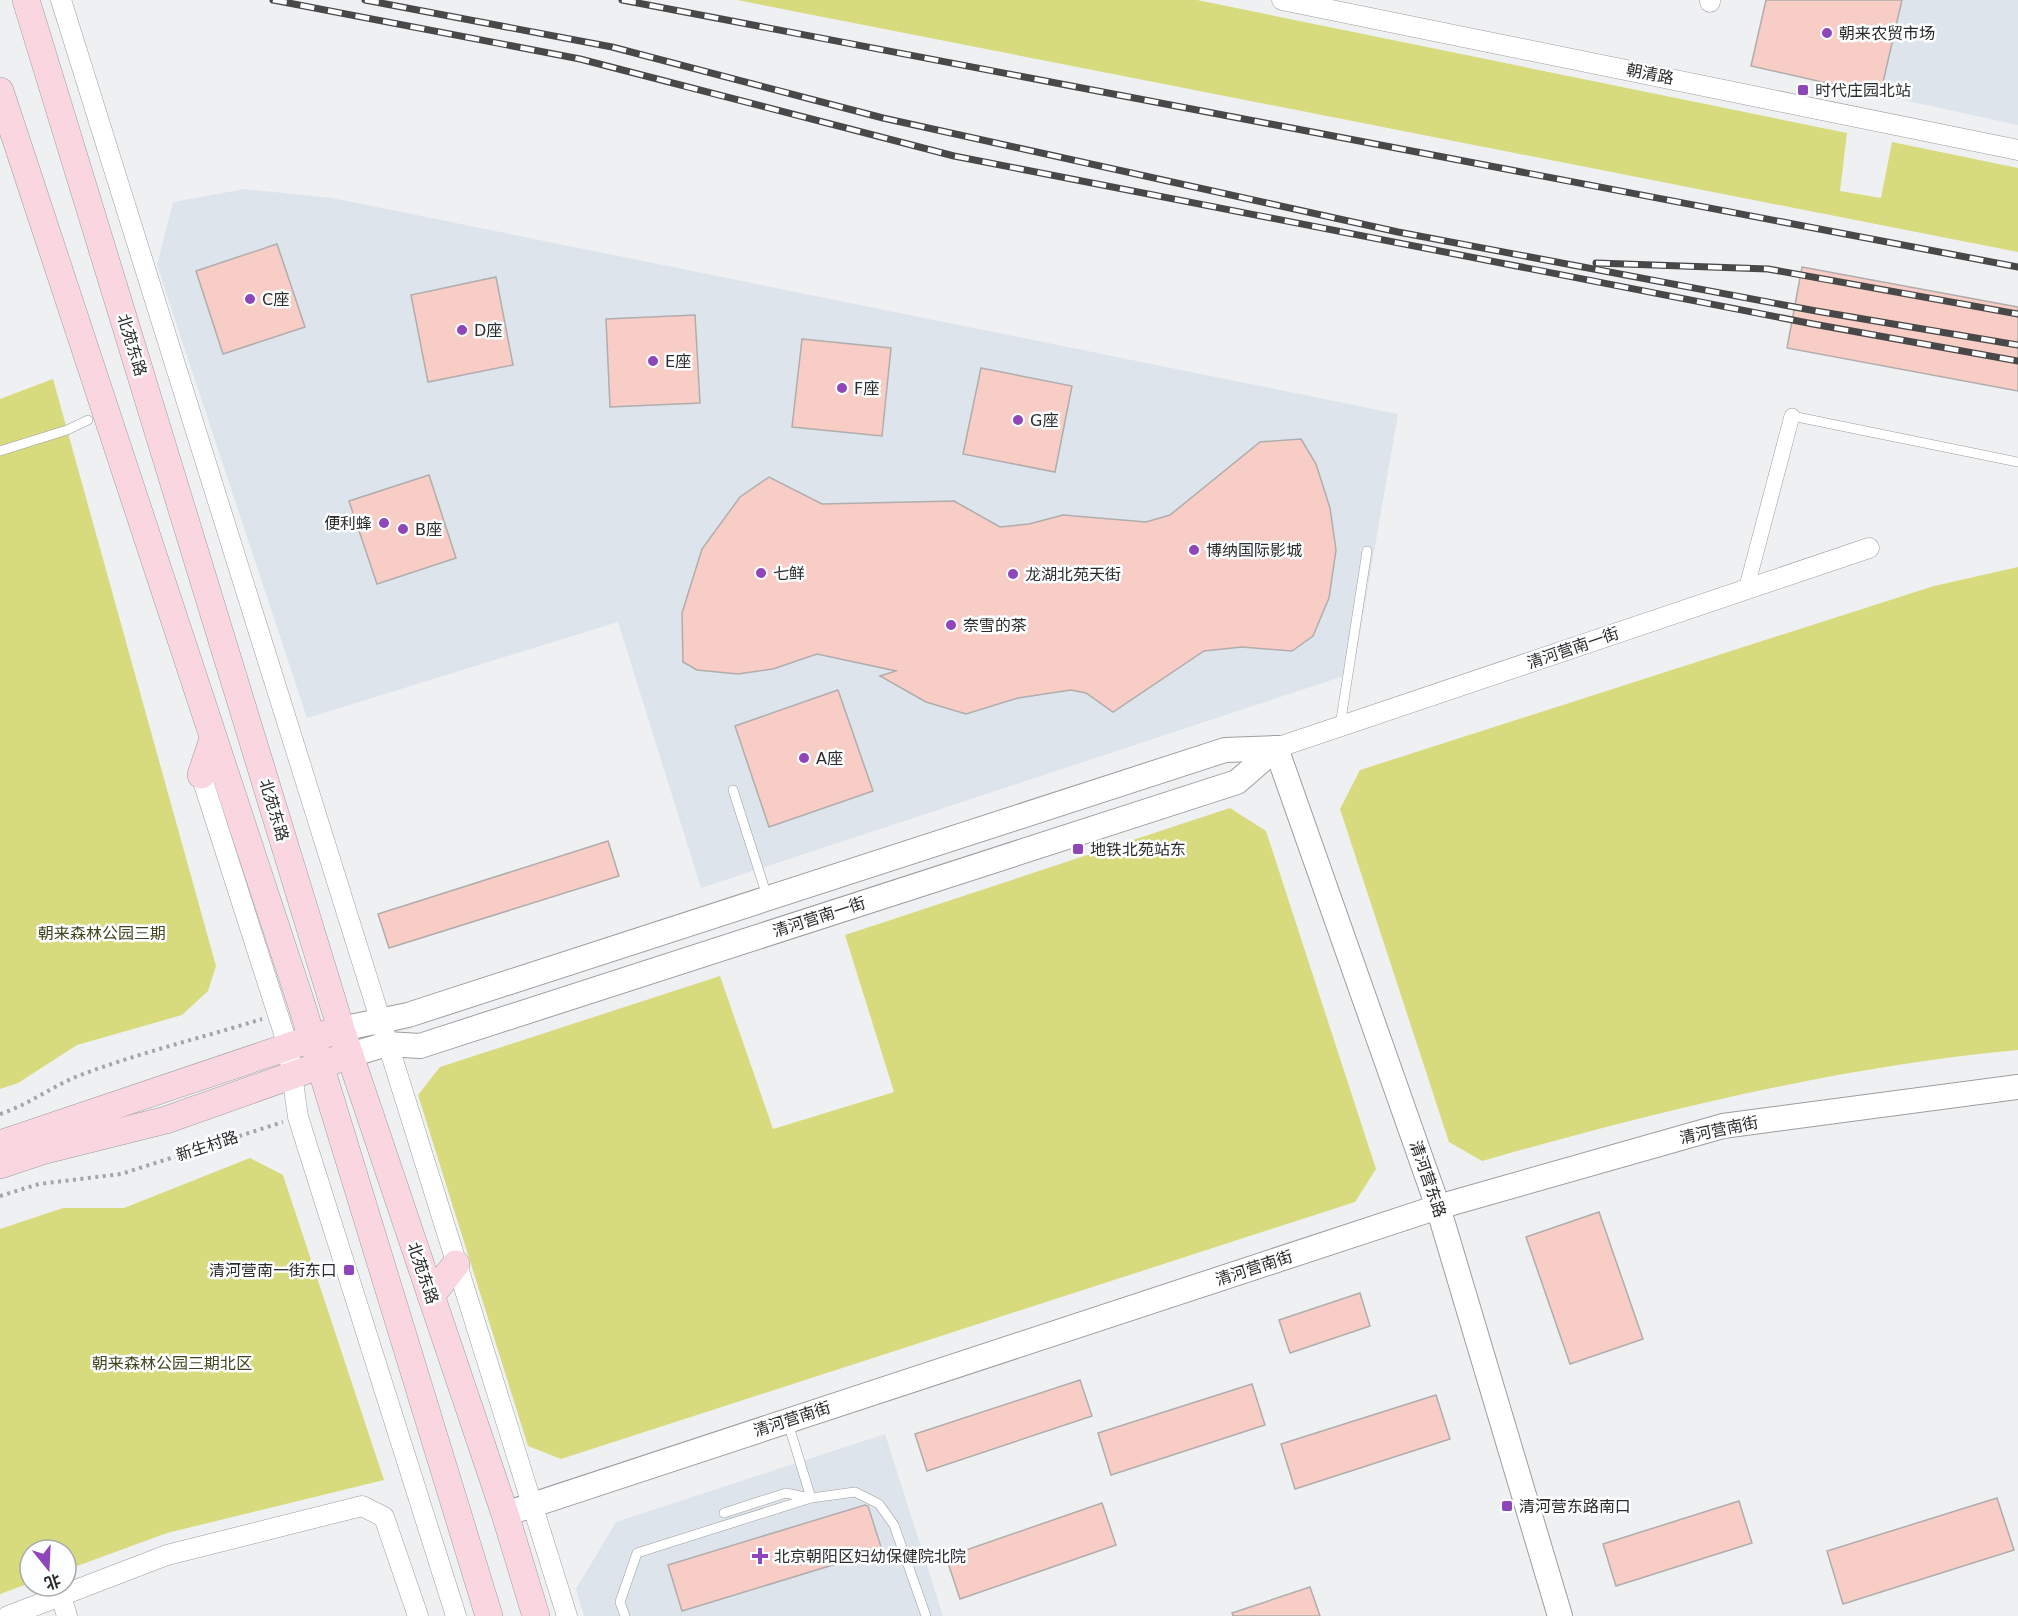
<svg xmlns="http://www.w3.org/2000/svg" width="2018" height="1616" font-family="'DejaVu Sans','Noto Sans SC',sans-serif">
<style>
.built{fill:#dde4ec}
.green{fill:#d7db7d}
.building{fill:#f7cdc6;stroke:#b0adac;stroke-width:1.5}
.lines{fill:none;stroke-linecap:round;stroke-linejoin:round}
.service-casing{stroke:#9c9d9f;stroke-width:10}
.pedestrian-casing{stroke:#9c9d9f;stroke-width:16}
.minor-casing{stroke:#9c9d9f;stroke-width:21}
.tertiary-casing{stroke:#9c9d9f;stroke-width:26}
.secondary-casing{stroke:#9c9d9f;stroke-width:28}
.path{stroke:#a4a5a7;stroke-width:4;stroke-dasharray:3 4.5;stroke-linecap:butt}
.service{stroke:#fff;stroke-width:9}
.pedestrian{stroke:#fff;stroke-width:15}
.minor{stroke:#fff;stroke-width:20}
.tertiary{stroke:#fff;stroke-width:24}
.secondary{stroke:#fad6e0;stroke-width:27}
.rail-casing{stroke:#484849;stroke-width:7}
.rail{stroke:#fdfeff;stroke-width:4.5;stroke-dasharray:14;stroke-linecap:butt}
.poi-dot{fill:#8e46b9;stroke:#fdfeff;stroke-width:2}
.labels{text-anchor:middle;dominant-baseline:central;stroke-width:5;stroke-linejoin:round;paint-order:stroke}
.poi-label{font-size:16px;fill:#2c2c2d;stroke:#fdfeff;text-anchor:start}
.street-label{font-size:16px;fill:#2c2c2d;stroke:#fdfeff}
.park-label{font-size:16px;fill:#44451c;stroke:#fdfeff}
</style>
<rect width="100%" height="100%" fill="#eff0f2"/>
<g class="built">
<polygon points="1902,0 2018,0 2018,125 1880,95"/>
<polygon points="245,189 332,198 1398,414 1353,673 701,888 618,622 307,718 157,265 173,202"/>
<polygon points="885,1434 943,1616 584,1616 576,1589 616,1522"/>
</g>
<g class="green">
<polygon points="737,0 1197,0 1847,133 1840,191 1881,198 1892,142 2018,168 2018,252"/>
<polygon points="53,379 216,966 208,991 182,1015 77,1045 18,1083 0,1089 0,399"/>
<path d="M2018,567V1050C1836,1067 1657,1111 1482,1161L1449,1142L1340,809L1360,770L1934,586Z"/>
<polygon points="1230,808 1266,831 1376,1169 1355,1202 561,1459 528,1446 418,1095 440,1067 720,976 773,1129 894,1092 845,935"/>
<polygon points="250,1158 283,1175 384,1480 167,1533 66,1570 66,1550 30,1550 30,1583 0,1594 0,1229 63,1208 124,1208"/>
</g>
<g class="building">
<polygon points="1766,0 1902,0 1880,95 1751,66"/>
<polygon points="277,244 305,327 223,354 196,271"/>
<polygon points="1802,267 2018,307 2018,391 1787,348"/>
<polygon points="496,277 513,365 428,382 411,295"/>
<polygon points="695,315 700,403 610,407 606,319"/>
<polygon points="802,339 891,348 882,436 792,427"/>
<polygon points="981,368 1072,386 1055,472 963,454"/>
<polygon points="1301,439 1316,464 1330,508 1336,550 1329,598 1313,636 1292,651 1242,647 1204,651 1113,712 1086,693 1071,690 1018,698 966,714 926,702 880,676 896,671 817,654 773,669 738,674 697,670 683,662 682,613 702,549 740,497 769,477 822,504 954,501 1000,527 1029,524 1063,515 1146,522 1170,515 1260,442"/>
<polygon points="429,475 456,558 377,584 349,501"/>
<polygon points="838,690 873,791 769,827 735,726"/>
<polygon points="608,841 619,876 389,948 378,914"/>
<polygon points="1599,1212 1643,1339 1570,1364 1526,1237"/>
<polygon points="1360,1293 1370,1326 1290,1353 1279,1320"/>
<polygon points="1080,1380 1092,1416 927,1471 915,1434"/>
<polygon points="1252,1384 1265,1425 1111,1475 1098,1433"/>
<polygon points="1436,1395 1450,1439 1295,1489 1281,1444"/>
<polygon points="1997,1498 2014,1550 1843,1604 1827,1551"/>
<polygon points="1739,1501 1752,1543 1616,1586 1603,1544"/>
<polygon points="1102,1503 1116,1545 960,1599 946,1557"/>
<polygon points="865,1505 868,1506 882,1550 682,1611 668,1565"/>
<polygon points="1310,1587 1320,1616 1233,1616 1232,1613"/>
</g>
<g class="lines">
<defs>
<g id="service">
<polyline points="1792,416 2018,462"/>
<polyline points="0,451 67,430 88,420"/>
<polyline points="1340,726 1367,551"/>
<polyline points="733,790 767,896"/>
<polyline points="788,1423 811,1498"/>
<polyline points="724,1513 786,1493 809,1498"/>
<polyline points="625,1616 620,1602 637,1553 811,1498 855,1492 879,1504 894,1525 926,1616"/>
</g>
<polyline id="pedestrian" points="1746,590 1792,416"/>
<g id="minor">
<polyline points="61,0 567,1616"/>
<polyline points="1282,0 2018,150"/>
<polyline points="1710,2 1710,0"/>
<polyline points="1276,748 1869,548"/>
<polyline points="201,775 288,1046 298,1117 456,1616"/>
<polyline points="61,1596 67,1616"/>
<polyline points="8,1616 167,1555 362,1506 384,1517 418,1616"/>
</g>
<g id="tertiary">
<polyline points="1276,748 1438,1207 1560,1616"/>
<polyline points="341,1029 408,1015 1225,750 1276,748"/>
<polyline points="350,1055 387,1044 420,1046 1237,782 1276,748"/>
<polyline points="505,1514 1438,1207 1723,1126 2018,1087"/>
</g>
<g id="secondary">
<polyline points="26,0 341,1029 505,1514 536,1616"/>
<polyline points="0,91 302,1006 489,1616"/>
<polyline points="201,775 213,739"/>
<polyline points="0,1144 329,1033"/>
<polyline points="0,1165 42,1151 166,1120 338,1059"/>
<polyline points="431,1296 456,1264"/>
</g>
</defs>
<use href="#service" class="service-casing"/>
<use href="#pedestrian" class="pedestrian-casing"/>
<use href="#minor" class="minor-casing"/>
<use href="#tertiary" class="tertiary-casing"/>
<use href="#secondary" class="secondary-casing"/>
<g class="path">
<path d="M0,1114C28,1105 51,1087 78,1076C138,1053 201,1038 262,1019"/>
<polyline points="0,1196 39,1184 121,1174 283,1122"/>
</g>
<use href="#service" class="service"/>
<use href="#pedestrian" class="pedestrian"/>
<use href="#minor" class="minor"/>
<use href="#tertiary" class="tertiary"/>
<use href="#secondary" class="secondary"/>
<defs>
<g id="rail">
<polyline points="273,0 580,59 954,156 1813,324 2018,361"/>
<polyline points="365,0 612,47 883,118 1398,232 1816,311 2018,345"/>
<polyline points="622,0 2018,267"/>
<polyline points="1596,263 1768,269 2018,314"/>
</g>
</defs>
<use href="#rail" class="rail-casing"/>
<use href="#rail" class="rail"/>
</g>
<g class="poi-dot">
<circle cx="1827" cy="33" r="6"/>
<rect x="1797" y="84" width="12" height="12" rx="3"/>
<circle cx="250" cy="299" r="6"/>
<circle cx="462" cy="330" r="6"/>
<circle cx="653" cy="361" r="6"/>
<circle cx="842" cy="388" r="6"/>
<circle cx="1018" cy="420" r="6"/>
<circle cx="384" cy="523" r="6"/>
<circle cx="403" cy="529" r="6"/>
<circle cx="1194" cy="550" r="6"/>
<circle cx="761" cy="573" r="6"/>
<circle cx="1013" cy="574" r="6"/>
<circle cx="951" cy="625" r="6"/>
<circle cx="804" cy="758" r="6"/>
<rect x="1072" y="843" width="12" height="12" rx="3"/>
<rect x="343" y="1264" width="12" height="12" rx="3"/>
<rect x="1501" y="1500" width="12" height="12" rx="3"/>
<path d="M757 1547h6v6h6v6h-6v6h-6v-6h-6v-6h6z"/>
</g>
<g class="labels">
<g class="poi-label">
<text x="1839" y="33">朝来农贸市场</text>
<text x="1815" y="90">时代庄园北站</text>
<text x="262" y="299">C座</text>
<text x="474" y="330">D座</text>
<text x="665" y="361">E座</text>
<text x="854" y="388">F座</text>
<text x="1030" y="420">G座</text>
<text x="372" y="523" text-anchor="end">便利蜂</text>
<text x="415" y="529">B座</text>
<text x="1206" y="550">博纳国际影城</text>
<text x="773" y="573">七鲜</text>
<text x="1025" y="574">龙湖北苑天街</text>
<text x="963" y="625">奈雪的茶</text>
<text x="816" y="758">A座</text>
<text x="1090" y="849">地铁北苑站东</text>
<text x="337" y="1270" text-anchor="end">清河营南一街东口</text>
<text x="1519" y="1506">清河营东路南口</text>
<text x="774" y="1556">北京朝阳区妇幼保健院北院</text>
</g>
<g class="street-label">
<text transform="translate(1650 74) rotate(11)">朝清路</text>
<text transform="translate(132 345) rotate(73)">北苑东路</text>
<text transform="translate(1573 648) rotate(-19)">清河营南一街</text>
<text transform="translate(274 810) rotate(73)">北苑东路</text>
<text transform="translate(819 917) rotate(-18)">清河营南一街</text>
<text transform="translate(1719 1130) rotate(-12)">清河营南街</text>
<text transform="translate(207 1146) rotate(-18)">新生村路</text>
<text transform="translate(1428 1179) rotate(71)">清河营东路</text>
<text transform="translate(1254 1268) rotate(-18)">清河营南街</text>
<text transform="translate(423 1273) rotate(71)">北苑东路</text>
<text transform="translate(792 1419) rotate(-18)">清河营南街</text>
</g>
<g class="park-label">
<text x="102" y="933">朝来森林公园三期</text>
<text x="172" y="1363">朝来森林公园三期北区</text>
</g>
</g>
<g transform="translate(48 1568) rotate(162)"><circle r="28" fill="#fdfeff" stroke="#a9aaab" stroke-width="1.5"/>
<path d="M0-4.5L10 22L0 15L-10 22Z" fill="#8e46b9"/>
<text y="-9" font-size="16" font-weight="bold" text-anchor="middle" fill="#2c2c2d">北</text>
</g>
</svg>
